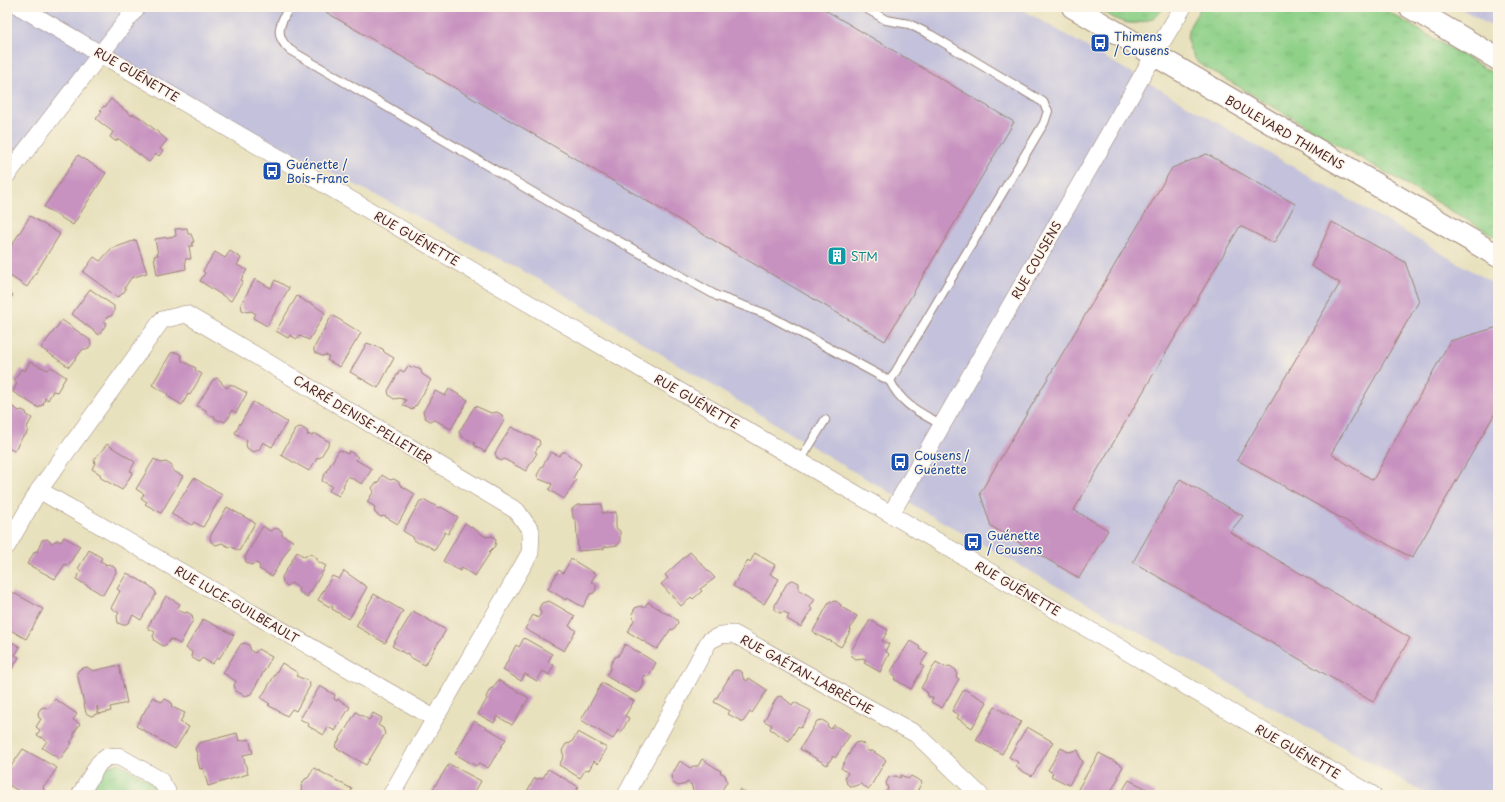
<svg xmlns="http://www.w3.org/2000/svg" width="1505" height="802" font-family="'Playpen Sans',sans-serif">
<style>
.industrial{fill:#c3c1db}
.grass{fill:url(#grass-tufts);stroke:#6c785a}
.building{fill:#c792c0}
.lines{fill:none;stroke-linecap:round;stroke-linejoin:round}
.lane-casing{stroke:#998074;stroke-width:10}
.street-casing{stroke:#998074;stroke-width:18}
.secondary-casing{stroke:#998074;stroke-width:24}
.lane{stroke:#fff;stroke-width:8}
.street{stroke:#fff;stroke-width:17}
.secondary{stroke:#fff;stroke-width:22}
.labels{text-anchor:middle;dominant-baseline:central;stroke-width:3;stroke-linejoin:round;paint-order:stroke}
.transit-label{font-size:12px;fill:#164399;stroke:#fcf5e5;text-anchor:start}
.street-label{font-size:12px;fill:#4a1f2b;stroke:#fcf5e5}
.culture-label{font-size:12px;fill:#0d838f;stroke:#fcf5e5;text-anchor:start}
</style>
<defs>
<pattern id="grass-tufts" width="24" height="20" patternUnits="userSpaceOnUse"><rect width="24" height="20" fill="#8ed088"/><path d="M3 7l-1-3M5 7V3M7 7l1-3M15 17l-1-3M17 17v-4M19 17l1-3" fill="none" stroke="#7cb276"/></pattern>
</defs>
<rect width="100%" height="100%" fill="#fcf5e5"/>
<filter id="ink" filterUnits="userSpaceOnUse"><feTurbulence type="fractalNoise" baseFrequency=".025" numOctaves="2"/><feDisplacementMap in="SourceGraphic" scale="8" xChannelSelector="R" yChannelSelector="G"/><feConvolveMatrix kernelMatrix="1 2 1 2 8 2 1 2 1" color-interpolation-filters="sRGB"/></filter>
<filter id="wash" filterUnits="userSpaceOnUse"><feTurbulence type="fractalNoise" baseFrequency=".012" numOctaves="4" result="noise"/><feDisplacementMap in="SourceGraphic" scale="16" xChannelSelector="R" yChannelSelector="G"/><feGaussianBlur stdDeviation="0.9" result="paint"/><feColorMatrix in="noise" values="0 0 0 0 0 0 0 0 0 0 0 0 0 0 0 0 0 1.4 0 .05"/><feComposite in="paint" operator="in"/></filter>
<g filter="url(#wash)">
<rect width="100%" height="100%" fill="#e8e1be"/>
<g class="industrial">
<polygon points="7,7 1018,7 1498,286 1498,795 1428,795 854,472 542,281 100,53 7,177"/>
<polygon points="1459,7 1498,7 1498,30 1458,7"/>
</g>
<g class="grass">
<path d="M1096,7H1164C1155,22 1134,27 1118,20C1111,17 1103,11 1096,7Z"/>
<path d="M1201,7H1380L1498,76V238L1198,63C1180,37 1187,31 1201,7Z"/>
<polygon points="120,763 151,782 158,795 87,795 104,767"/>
</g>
<g id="blocks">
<g class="building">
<polygon points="320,7 820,7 1014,122 885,341 319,8"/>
<polygon points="111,99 132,116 133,114 141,118 167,140 160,149 163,151 159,156 156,154 149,162 119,139 115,141 110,137 113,132 96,119 102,111 100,110 104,106 105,107"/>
<polygon points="1207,154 1295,204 1274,243 1240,226 1074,510 1108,530 1079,578 991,526 980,493 1172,168"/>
<polygon points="78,155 106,173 73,225 44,207"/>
<polygon points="30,216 60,234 27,287 7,274 7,253"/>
<polygon points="1332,222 1405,262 1419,301 1331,454 1373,480 1450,341 1498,327 1498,408 1412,558 1237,460 1340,283 1311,266"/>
<polygon points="187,228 188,234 191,234 194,242 192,242 193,246 189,246 191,259 185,259 186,269 157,275 154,256 158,255 155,239 176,236 175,229"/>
<polygon points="136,240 147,273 131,278 125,287 125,291 121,295 117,297 83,272 94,257 100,261 111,249"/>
<polygon points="230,251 241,258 237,265 247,270 241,280 243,281 231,301 200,281 205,273 203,271 215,252 225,258"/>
<polygon points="255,279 271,288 275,280 289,288 267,326 253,318 256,314 251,311 247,312 242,310 241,304"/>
<polygon points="90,289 114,306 114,312 111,316 107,317 104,321 107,323 99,335 72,314"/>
<polygon points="7,291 13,295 7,305"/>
<polygon points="297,296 308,303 311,303 325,313 309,340 300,336 297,339 290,335 288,338 276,331"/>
<polygon points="332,315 361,333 340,367 327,360 329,357 326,355 322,356 314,352 314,348"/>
<polygon points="62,320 90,340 91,345 88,349 83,349 69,367 41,348"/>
<polygon points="367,343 383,349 384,352 394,358 378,388 350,372"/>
<polygon points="176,352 181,355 182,361 196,368 195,370 202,374 190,395 188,394 182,405 167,396 168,394 152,385 171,353"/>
<polygon points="30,362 48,370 51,367 66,377 57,392 53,391 48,400 45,398 43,405 41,405 39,408 13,392 17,383 14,381 21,369 25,371"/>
<polygon points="408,366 411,368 415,367 421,370 422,374 431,380 416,406 415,405 412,410 403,405 406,400 400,398 394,399 389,395 388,391 400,370 404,372"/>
<polygon points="217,378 221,381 222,384 227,388 230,384 247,393 236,413 232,410 230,413 231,414 225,422 221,420 220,421 214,418 215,416 212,416 206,413 206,410 197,406 213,380"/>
<polygon points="449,389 468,400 451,429 435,420 430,421 425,418 423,412 435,391 445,396"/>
<polygon points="253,402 287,422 272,447 263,442 259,450 253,452 247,448 246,443 247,440 235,433 240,423 241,423"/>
<polygon points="7,403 19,411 22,410 26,412 27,415 32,418 27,427 28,430 26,435 23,436 14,451 7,447"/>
<polygon points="475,406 491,413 497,412 502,415 504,421 485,452 474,445 475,443 461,436 459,432"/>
<polygon points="301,427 307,431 308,436 309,434 312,436 314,433 330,442 320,458 318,457 309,471 281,455 296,428"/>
<polygon points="511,427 539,440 540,444 535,452 537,453 526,471 504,459 501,461 497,458 495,453"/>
<polygon points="107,444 135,462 130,471 133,472 122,490 101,478 100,474 92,469 95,463 94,460"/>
<polygon points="339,450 348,454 349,451 358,457 356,460 372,469 362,484 348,476 343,486 344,487 339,496 329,491 332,486 322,481 323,477"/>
<polygon points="551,452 559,456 562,452 565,452 581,464 573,478 576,480 564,499 549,490 552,484 539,479 537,475"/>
<polygon points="154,459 161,463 166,462 172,466 173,471 183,476 161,513 145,504 147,502 141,498 144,494 136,489"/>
<polygon points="382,475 390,480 394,479 399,482 400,485 415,494 398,524 384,516 381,517 375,513 374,509 375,507 367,502 374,491 372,488 375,484 378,483"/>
<polygon points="194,478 222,495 203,527 194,522 192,525 171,514"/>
<polygon points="1180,479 1243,516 1230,532 1410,638 1373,702 1133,562"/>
<polygon points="425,500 439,508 441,507 458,517 448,534 445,532 435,550 423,543 419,543 414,540 413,537 403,531 420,501"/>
<polygon points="602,504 602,513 616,512 616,528 620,531 620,542 618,545 604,547 604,549 578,551 576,521 573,518 572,509 577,505"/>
<polygon points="227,507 255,523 239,551 230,546 229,547 222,543 216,545 211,542 210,537"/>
<polygon points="465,523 486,537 493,536 496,540 495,546 489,552 490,553 475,576 462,568 460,571 443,561"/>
<polygon points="263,526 270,531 276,528 282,531 282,535 293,541 272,576 259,569 260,566 258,564 255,563 251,565 246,562 245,557"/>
<polygon points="64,537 80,546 68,566 65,564 55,579 27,564 35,551 37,552 42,540 47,539 52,543 57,540 61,542"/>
<polygon points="89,550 102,558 100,561 106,564 105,565 110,564 115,568 116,572 103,595 76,579 81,571 78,569"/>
<polygon points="297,552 305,557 307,555 311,554 317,558 317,561 326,566 310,593 309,593 307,597 298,591 299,588 291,583 287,586 283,583 282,577"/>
<polygon points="690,552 715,578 700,589 702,591 693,599 691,597 681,606 661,584 668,578 665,575"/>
<polygon points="755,553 775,565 770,574 779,579 764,604 733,586 748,560 750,562"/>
<polygon points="571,559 596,574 591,582 596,584 596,589 594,593 590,594 583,607 567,598 566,600 548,589 559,570 563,573"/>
<polygon points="344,571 367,587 349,619 332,609 333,607 330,606 330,607 318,600 332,576 339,579"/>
<polygon points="127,573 150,586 155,591 156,594 141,620 133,615 128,623 123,625 118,623 117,616 119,613 111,608 120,591 117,589"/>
<polygon points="793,580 799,583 799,590 815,599 810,607 812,609 801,627 787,619 789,615 784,612 780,613 775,610 775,605 786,585 789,581"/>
<polygon points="12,592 43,609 26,639 7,628 7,601"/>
<polygon points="374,594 403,611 385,643 356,626"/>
<polygon points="166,596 180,604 177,609 184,613 187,612 192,615 193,620 180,644 171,639 167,644 163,646 155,641 153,636 155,632 147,628"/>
<polygon points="549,601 575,616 569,626 576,630 564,651 525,629 533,615 538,618 541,613 539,608 542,603"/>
<polygon points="830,601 832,602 836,601 841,605 841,607 857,616 850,629 851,630 841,647 829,640 829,641 816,634 813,631"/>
<polygon points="648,602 667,614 669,614 677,620 678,623 673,630 671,629 657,649 628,632 634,620 632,614 635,608 641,606 644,608"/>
<polygon points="413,611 446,630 425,665 408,656 409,655 407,653 406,654 392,646"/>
<polygon points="203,619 234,635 219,659 217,658 212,664 202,658 199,662 191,657 192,652 186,648"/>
<polygon points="870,620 888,630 882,641 889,644 885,651 889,654 880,672 864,663 866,660 863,658 856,659 852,656 851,651"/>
<polygon points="524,638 552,654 548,662 554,665 549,675 543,671 537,681 525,674 521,681 503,670 516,645 519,647"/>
<polygon points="7,639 20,647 15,655 19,657 7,678"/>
<polygon points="910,641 920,647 919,649 928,653 921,664 924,666 911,689 894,679 896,676 890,673"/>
<polygon points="245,643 249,645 251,651 255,653 258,649 272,657 251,694 245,696 236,691 234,685 236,681 223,673 241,644"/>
<polygon points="625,644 656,663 648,677 645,675 643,678 644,684 640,691 636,693 606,676 611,668 610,665 615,657 618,656"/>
<polygon points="936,662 945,667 950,666 956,670 957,674 956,677 959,679 942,708 931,702 933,698 928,696 927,692 921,688"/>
<polygon points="282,663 298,673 296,676 309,681 310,686 296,711 292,709 287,716 268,705 270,704 261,698"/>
<polygon points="119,665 127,703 110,707 111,711 99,714 97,706 97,714 91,716 86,713 77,673 80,669 87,667 93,671"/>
<polygon points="737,670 742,672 743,678 747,681 749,678 767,690 752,713 750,712 743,722 728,714 730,711 714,702 733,671"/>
<polygon points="498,680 529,698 512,725 497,716 494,723 478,714 487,699 486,697 490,689 493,688"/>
<polygon points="602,683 634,701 625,716 629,718 622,731 618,730 613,739 581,720"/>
<polygon points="320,686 335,695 334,699 337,701 338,699 350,707 335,731 328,727 324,735 308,726 309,724 300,719"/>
<polygon points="964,689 987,702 972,728 957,718 959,715 952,711"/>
<polygon points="781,696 792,705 794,702 811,711 801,728 798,726 789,741 770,729 772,725 764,721 777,697"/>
<polygon points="153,697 161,702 165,699 171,702 172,707 185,713 180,722 189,727 175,749 136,726"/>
<polygon points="55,699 77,714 73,720 80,724 74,733 74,738 70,742 72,743 60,759 42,748 47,741 37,735 40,730 36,727 41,719 39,718 38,713 41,708 45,707 48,709"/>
<polygon points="995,707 1021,722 1002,754 976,740"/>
<polygon points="356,712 369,720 373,713 382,718 378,725 383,728 385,734 366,765 335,747"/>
<polygon points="822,720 827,723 828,727 831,729 834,725 850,735 835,758 833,756 827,765 800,749 817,721"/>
<polygon points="474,721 506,739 488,768 479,763 476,766 455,754"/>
<polygon points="1027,727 1053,742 1032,776 1018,769 1019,768 1016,766 1018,762 1009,757"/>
<polygon points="578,732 607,748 598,764 594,761 589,770 586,769 580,778 559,765 564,756 562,751 566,744 571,743"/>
<polygon points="237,733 239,741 249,739 253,753 243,755 248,774 208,786 203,768 200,769 197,757 198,756 195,749 199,743"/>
<polygon points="860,742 865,745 867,750 870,752 871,750 886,760 869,789 860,784 852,787 847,784 845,777 848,773 841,768 855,743"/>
<polygon points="1061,748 1068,752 1078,750 1080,759 1083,761 1069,785 1051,776 1053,773 1048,770"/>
<polygon points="23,749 57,768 46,784 45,784 43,787 45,793 43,795 26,795 7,784 7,772"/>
<polygon points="1099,753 1123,766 1118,776 1119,777 1109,795 1086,795 1078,789"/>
<polygon points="702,759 721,771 720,772 725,775 727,782 719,795 691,795 693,791 691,784 687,782 686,784 678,786 673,783 671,776 680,761 690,768 693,766 698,766"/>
<polygon points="449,764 481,781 473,795 429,795"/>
<polygon points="314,768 352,789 350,795 298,795 302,789 301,786 305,779 308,778"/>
<polygon points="548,769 579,787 577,788 578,791 576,795 525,795 534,779 543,778"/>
<polygon points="901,775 908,779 911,776 922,782 915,795 884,795 888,789 886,783 889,777 896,776 900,778"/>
<polygon points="1129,780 1153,792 1155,795 1120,795"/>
<polygon points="740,789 750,795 737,795"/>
</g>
</g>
</g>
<g filter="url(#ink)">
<use href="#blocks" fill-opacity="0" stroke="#998074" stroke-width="1"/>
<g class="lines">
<defs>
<g id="lane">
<path d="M289,7C280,24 273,35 290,50L570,214L717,296L766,314L890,381C902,405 919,412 942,425"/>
<polyline points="864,7 886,20 909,24 931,35 1043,102 1048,111 1044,123 890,381"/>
<polyline points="800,461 825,420"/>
</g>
<g id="street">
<polyline points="20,7 1373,795"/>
<polyline points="7,175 137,7"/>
<polyline points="39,490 434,718"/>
<polyline points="891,514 1154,55 1183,7"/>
<polyline points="7,546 39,490 162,320 186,314 517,511 531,531 530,553 391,795"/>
<polyline points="80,795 99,763 107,757 118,756 160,780 167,791 166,795"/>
<polyline points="626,795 709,641 721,635 734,634 916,734 980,795"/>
</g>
<g id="secondary">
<polyline points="1073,7 1498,256"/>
<polyline points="1410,7 1498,59"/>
</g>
</defs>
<use href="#lane" class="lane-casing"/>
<use href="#street" class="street-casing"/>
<use href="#secondary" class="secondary-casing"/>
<use href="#lane" class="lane"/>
<use href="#street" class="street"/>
<use href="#secondary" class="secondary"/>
</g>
</g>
<defs>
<symbol id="bus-square" viewBox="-11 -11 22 22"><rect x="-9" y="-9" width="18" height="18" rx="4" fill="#1a4fb4" stroke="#fcf5e5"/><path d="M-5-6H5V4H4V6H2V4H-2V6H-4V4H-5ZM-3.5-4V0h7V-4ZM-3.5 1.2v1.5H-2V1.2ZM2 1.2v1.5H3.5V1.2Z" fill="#fff"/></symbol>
<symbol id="building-square" viewBox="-11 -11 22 22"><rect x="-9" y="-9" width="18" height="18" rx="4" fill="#0f9aa8" stroke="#fcf5e5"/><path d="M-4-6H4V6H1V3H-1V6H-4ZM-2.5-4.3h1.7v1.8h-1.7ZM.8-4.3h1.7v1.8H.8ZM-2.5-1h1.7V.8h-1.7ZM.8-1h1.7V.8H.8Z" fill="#fff"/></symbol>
</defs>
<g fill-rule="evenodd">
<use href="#bus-square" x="1089" y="32" width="22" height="22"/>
<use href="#bus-square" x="261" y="160" width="22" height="22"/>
<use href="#building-square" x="826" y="245" width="22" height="22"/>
<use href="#bus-square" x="889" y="451" width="22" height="22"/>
<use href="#bus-square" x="962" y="531" width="22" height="22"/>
</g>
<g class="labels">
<g class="transit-label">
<text x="1114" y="36">Thimens<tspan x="1114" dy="14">/ Cousens</tspan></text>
<text x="286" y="164">Guénette /<tspan x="286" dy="14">Bois-Franc</tspan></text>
<text x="914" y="455">Cousens /<tspan x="914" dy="14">Guénette</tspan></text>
<text x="987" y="535">Guénette<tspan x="987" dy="14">/ Cousens</tspan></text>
</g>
<g class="street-label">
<text transform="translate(137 74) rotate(30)">RUE GUÉNETTE</text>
<text transform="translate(1285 132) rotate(30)">BOULEVARD THIMENS</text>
<text transform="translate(417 238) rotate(30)">RUE GUÉNETTE</text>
<text transform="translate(1036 260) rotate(-60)">RUE COUSENS</text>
<text transform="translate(697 401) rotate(30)">RUE GUÉNETTE</text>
<text transform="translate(363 419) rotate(31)">CARRÉ DENISE-PELLETIER</text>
<text transform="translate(1018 588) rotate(30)">RUE GUÉNETTE</text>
<text transform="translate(237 604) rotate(30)">RUE LUCE-GUILBEAULT</text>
<text transform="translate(807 674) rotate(29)">RUE GAÉTAN-LABRÈCHE</text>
<text transform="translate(1298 751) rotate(30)">RUE GUÉNETTE</text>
</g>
<g class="culture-label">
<text x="851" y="256">STM</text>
</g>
</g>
<rect width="1505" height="802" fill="none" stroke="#fcf5e5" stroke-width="24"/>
</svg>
